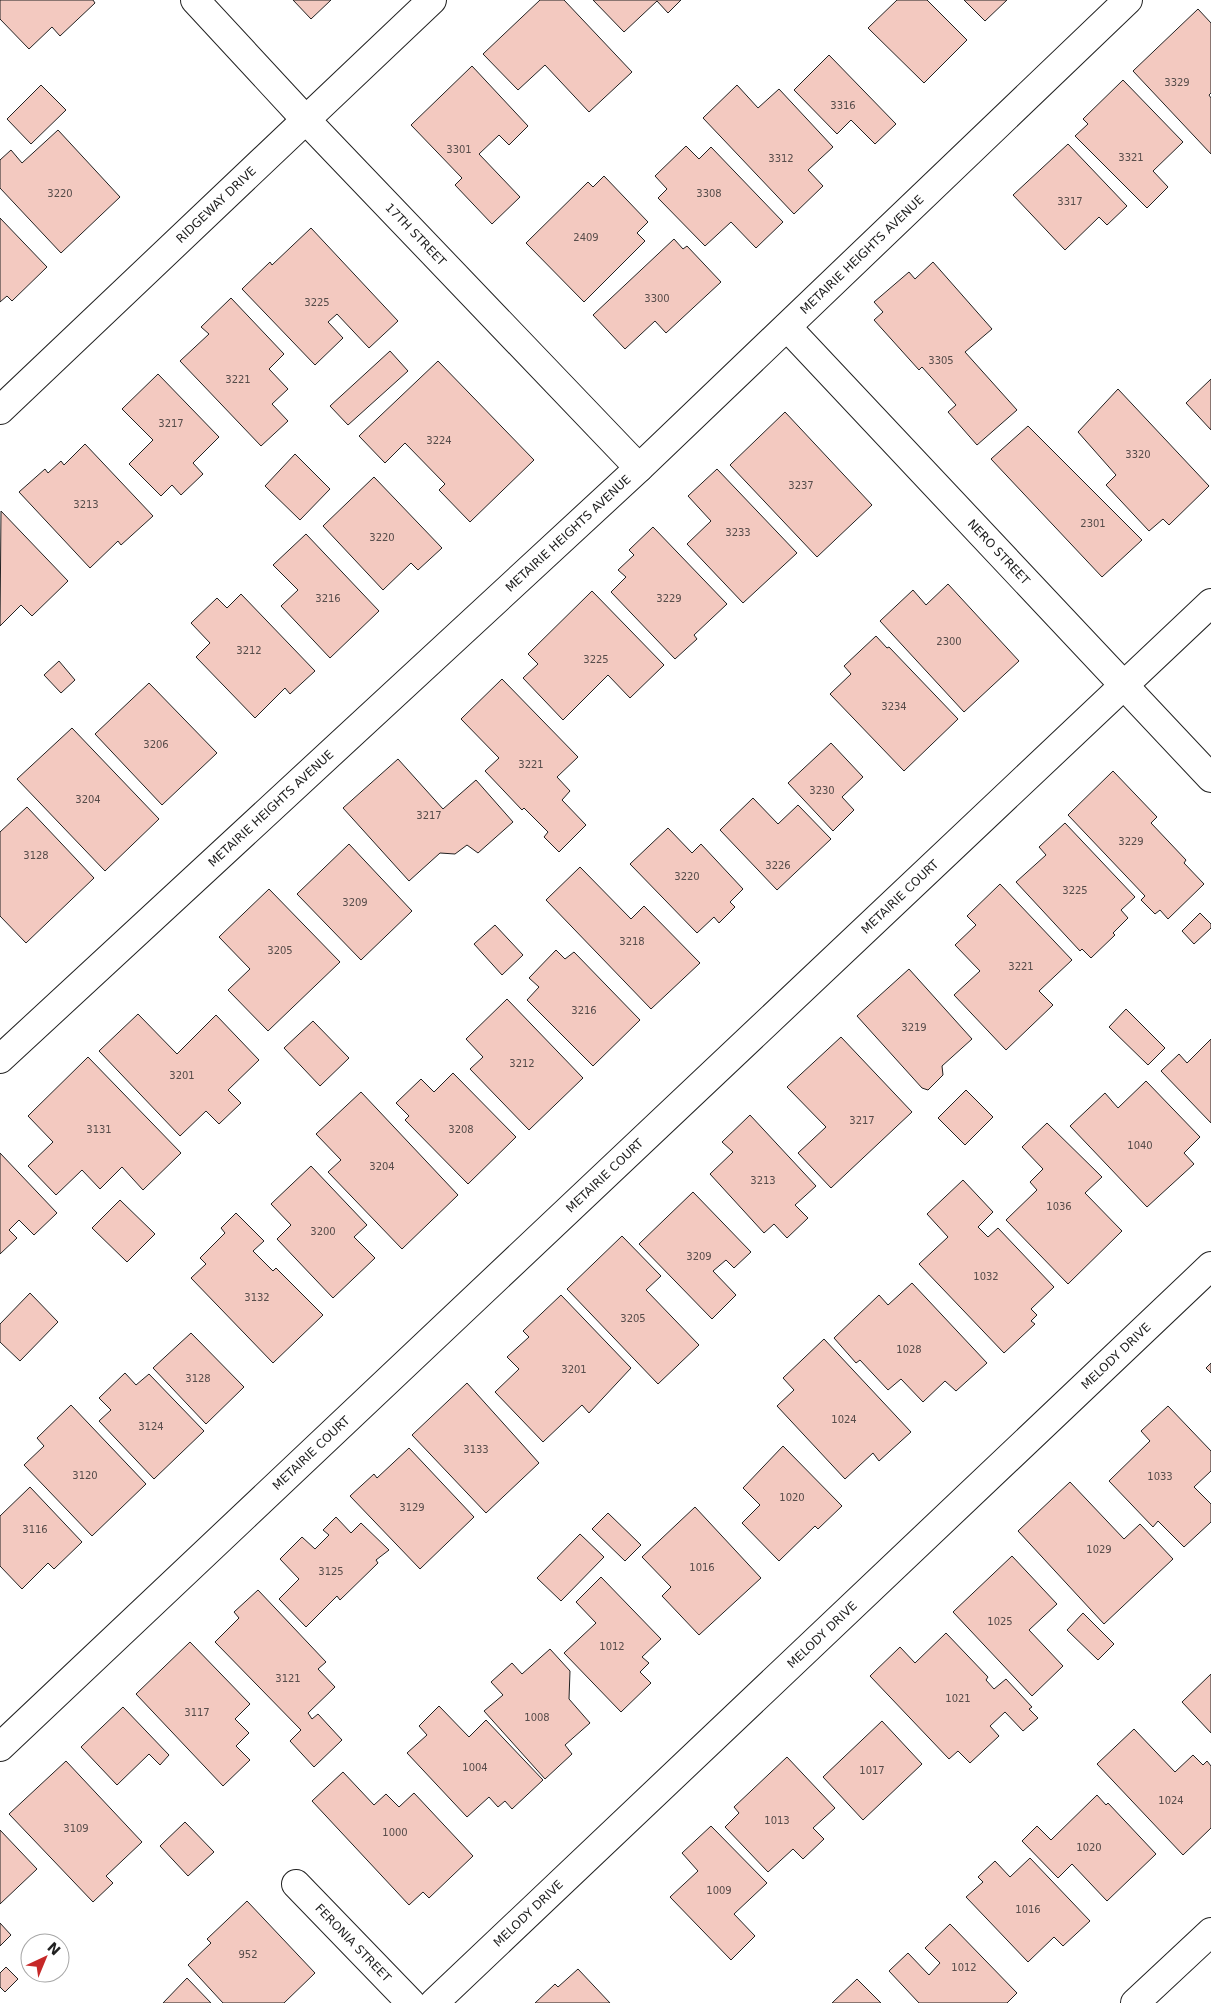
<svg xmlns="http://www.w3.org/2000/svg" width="1211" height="2003" font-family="'DejaVu Sans',sans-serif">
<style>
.building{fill:#f3c9c0;stroke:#222}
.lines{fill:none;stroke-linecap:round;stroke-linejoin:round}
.minor-casing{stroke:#222;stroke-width:30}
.minor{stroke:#fff;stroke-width:28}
.labels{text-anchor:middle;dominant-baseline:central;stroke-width:4;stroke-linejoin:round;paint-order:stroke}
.number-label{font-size:10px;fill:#564c4a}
.street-label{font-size:12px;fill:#222;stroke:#fff}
</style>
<rect width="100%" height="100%" fill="#fff"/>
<g class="building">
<polygon points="0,0 93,0 95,3 60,36 52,27 29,49 0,19"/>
<polygon points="293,0 331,0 311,19"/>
<polygon points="540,0 564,0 632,72 589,112 545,65 518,90 483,54"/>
<polygon points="593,0 681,0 668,13 657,1 624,32"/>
<polygon points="897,0 927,0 967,40 924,83 868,28"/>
<polygon points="964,0 1007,0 985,21"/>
<polygon points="1198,9 1211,23 1211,93 1209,95 1211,98 1211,154 1133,71"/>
<polygon points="829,55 896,124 875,144 851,120 837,134 794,90"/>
<polygon points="472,66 528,126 509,145 499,135 479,154 520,197 492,224 455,185 462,178 411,125"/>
<polygon points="1123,80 1183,142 1153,171 1168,187 1147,208 1075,136 1088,124 1083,119"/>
<polygon points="41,85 66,110 31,144 7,119"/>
<polygon points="737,85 758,108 779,89 833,147 808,170 823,186 794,214 703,118"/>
<polygon points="58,130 120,197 61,253 0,188 0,160 11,150 22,163"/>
<polygon points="1068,144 1127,206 1107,225 1099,217 1065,250 1013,195"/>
<polygon points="686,146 699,159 711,147 783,222 756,248 731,222 705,246 658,198 667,189 655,176"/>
<polygon points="604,176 648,222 637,233 645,241 584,302 526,243 588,182 593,187"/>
<polygon points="0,218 47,267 12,301 7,296 0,302"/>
<polygon points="311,228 398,321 369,348 337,314 328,322 343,338 315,365 242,289 270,262 272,265"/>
<polygon points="674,239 683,249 687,246 721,282 666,333 655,321 625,349 593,315"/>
<polygon points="933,262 992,329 965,352 1017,410 977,445 948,412 956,405 922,367 919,370 874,320 883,312 874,302 909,272 915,279"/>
<polygon points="231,298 284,354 269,369 288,389 272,404 288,421 261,446 180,361 209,334 201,327"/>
<polygon points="390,351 408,371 348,425 330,406"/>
<polygon points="438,361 534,460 470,522 439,490 445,484 405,443 385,463 359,436"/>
<polygon points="158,374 219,437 193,463 203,474 181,495 172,485 161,496 129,464 153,440 122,409"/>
<polygon points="1211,379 1211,430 1186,403"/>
<polygon points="1118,389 1209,486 1169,525 1163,519 1149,531 1106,485 1116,475 1078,432"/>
<polygon points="785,412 872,505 817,557 730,465"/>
<polygon points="1028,426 1142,540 1102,577 991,459"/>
<polygon points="85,444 153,516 121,545 118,541 90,568 19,492 45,469 48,473 61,461 64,465"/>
<polygon points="295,454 330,489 300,520 265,486"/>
<polygon points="717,469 797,553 743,603 687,544 711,521 688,496"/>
<polygon points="374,477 442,548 418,570 411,563 383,590 323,526"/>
<polygon points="1,511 68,581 32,616 21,605 0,626"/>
<polygon points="653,527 727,604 694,635 697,639 675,659 611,592 626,577 618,570 634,555 629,550"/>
<polygon points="306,534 379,611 330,658 281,606 298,590 273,565"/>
<polygon points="948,584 1019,661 964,712 880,621 913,590 926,605"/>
<polygon points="592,591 664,665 630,698 608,675 563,720 523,678 538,664 528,654"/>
<polygon points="241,594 315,671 290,694 285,688 255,718 196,657 210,643 191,623 217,598 227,608"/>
<polygon points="876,636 887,648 889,647 958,719 904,771 830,694 851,674 844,666"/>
<polygon points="59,661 75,680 61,693 44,675"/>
<polygon points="502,679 578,757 557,777 570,791 562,800 586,825 559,852 544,837 548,832 524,808 522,810 485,771 499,758 461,719"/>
<polygon points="149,683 217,753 162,805 95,734"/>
<polygon points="72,728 159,819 105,871 17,779"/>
<polygon points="831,743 863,777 842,797 854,810 833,831 788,783"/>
<polygon points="398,759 443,809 476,780 513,822 478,853 467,845 455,854 440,853 409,881 343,808"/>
<polygon points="1113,771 1157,817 1151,823 1186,860 1184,863 1204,884 1168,919 1160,910 1155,914 1141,900 1145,896 1068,815"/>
<polygon points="753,798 778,824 798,805 831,839 777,890 720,830"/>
<polygon points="27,807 94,878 26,943 0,916 0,832"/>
<polygon points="1065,823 1135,897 1121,910 1128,918 1113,933 1115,935 1091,958 1082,949 1080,951 1016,882 1046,855 1039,847"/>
<polygon points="668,828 692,853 701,844 743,889 730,902 735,907 719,923 714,917 697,933 630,864"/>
<polygon points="349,844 412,911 361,960 297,894"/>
<polygon points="580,867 631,919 644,906 700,963 651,1009 546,900"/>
<polygon points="1000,884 1072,960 1039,991 1053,1005 1006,1050 954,995 980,971 955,945 976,925 967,916"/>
<polygon points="269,889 340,962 268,1031 228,990 250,969 219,937"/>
<polygon points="1200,913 1211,924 1211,928 1194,944 1182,931"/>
<polygon points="495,925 523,955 502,975 474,944"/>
<polygon points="556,950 565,959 574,952 640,1020 593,1066 527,1000 539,987 529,978"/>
<polygon points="909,969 972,1039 942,1066 943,1075 928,1090 922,1088 857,1016"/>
<polygon points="507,999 583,1078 529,1130 470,1069 483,1057 466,1039"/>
<polygon points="1126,1009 1165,1048 1148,1065 1109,1027"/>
<polygon points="138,1014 177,1054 216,1015 259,1060 228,1090 241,1103 219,1124 206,1111 180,1136 99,1051"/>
<polygon points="313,1021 349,1058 320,1086 284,1048"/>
<polygon points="841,1037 912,1112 831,1188 798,1153 826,1127 787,1087"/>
<polygon points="1211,1039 1211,1123 1161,1071 1179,1054 1187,1063"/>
<polygon points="88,1057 181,1153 143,1190 122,1167 100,1189 82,1170 56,1195 28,1166 53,1142 28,1116"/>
<polygon points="453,1073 516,1137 468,1184 405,1120 409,1116 396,1103 421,1079 434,1092"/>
<polygon points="1146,1081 1200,1137 1184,1153 1194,1164 1147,1207 1070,1126 1105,1093 1118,1108"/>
<polygon points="966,1090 993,1117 965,1145 938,1118"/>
<polygon points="361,1092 458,1195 402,1249 328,1172 341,1160 316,1134"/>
<polygon points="750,1115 816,1186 795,1205 808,1218 787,1238 774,1224 764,1233 710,1174 733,1152 722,1142"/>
<polygon points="1047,1123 1102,1177 1085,1193 1122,1231 1068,1284 1006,1220 1037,1190 1030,1182 1043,1169 1022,1147"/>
<polygon points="0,1153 57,1213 34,1235 19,1220 9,1230 17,1238 0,1254"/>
<polygon points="311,1166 367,1225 354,1237 375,1258 333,1298 277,1239 291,1225 271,1204"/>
<polygon points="963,1180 993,1212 978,1227 988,1237 998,1228 1054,1287 1031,1309 1037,1315 1031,1321 1035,1324 1004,1353 919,1264 948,1237 927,1214"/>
<polygon points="693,1192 751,1252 734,1268 726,1260 713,1271 736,1295 712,1319 639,1244"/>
<polygon points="120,1200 155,1234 127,1262 92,1228"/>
<polygon points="236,1213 264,1241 253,1251 273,1271 276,1268 323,1315 273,1363 191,1278 206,1264 200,1258 225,1233 221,1228"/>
<polygon points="622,1236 661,1276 646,1290 699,1345 658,1384 567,1289"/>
<polygon points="912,1283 987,1363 956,1391 945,1381 923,1402 901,1379 888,1390 860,1360 856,1363 834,1338 879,1295 888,1305"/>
<polygon points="30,1293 58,1322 20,1361 0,1342 0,1324"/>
<polygon points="561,1295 631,1368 589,1413 582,1405 543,1442 495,1392 519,1369 507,1357 529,1337 523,1331"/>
<polygon points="191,1333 244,1387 206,1424 153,1368"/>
<polygon points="824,1339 911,1432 879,1461 873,1453 845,1479 777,1406 794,1390 783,1378"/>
<polygon points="1211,1363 1211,1373 1206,1368"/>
<polygon points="125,1373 136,1385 149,1374 204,1431 154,1479 99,1421 111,1410 99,1398"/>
<polygon points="467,1383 539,1463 486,1513 412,1435"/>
<polygon points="71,1405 146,1484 92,1536 24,1465 44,1446 37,1438"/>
<polygon points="1168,1406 1211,1451 1211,1471 1194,1487 1211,1504 1211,1522 1184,1547 1158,1521 1153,1527 1109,1481 1150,1441 1141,1431"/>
<polygon points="783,1446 842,1506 818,1529 815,1526 779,1561 742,1523 760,1505 743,1488"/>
<polygon points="409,1448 474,1517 420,1569 350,1496 374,1474 377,1478"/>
<polygon points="1070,1482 1124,1539 1140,1524 1173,1559 1104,1624 1018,1531"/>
<polygon points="30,1487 82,1542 54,1569 48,1563 22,1589 0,1566 0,1516"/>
<polygon points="695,1507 761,1578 699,1635 662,1596 671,1587 642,1557"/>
<polygon points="608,1513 641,1545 625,1561 592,1529"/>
<polygon points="336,1517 351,1533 361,1523 389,1550 376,1560 378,1563 340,1600 337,1596 306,1627 279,1599 299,1579 280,1559 302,1537 315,1549 329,1535 323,1530"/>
<polygon points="580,1534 604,1557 561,1601 537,1578"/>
<polygon points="1012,1556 1057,1604 1029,1630 1063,1666 1032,1696 953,1612"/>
<polygon points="601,1577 661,1639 642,1657 649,1663 640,1672 651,1683 621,1712 564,1653 596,1623 576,1602"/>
<polygon points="258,1590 326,1662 318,1669 335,1687 308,1713 312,1719 318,1714 342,1740 314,1767 290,1741 301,1730 215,1642 239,1618 234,1612"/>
<polygon points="1083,1613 1114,1644 1098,1660 1067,1630"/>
<polygon points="946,1633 988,1677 986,1680 994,1689 1006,1679 1032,1707 1029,1709 1038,1718 1023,1731 1005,1712 990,1726 999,1736 970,1763 958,1751 949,1759 870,1676 900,1647 915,1663"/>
<polygon points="190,1642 250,1704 235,1719 249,1733 236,1746 250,1760 223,1786 136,1694"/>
<polygon points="550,1649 570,1671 569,1699 590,1723 565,1745 572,1754 545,1779 484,1711 503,1695 491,1682 512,1663 522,1674"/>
<polygon points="1211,1674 1211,1733 1182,1702"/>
<polygon points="439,1706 469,1737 486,1720 543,1780 512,1809 505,1801 498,1807 489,1797 467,1817 407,1753 427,1735 419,1726"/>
<polygon points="123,1707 169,1755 160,1765 149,1754 117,1785 81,1747"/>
<polygon points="882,1721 922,1764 863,1820 823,1777"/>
<polygon points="1134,1729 1175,1772 1193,1755 1203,1765 1207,1761 1211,1766 1211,1828 1183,1855 1097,1764"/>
<polygon points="787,1757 835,1808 813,1828 824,1839 803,1859 793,1849 768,1872 725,1827 739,1813 734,1807"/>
<polygon points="66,1761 142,1842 106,1876 113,1883 93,1902 9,1814"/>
<polygon points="343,1772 374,1805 386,1794 399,1807 414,1793 473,1856 429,1898 423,1892 409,1905 312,1801"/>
<polygon points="1097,1795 1106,1805 1108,1803 1156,1854 1107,1901 1072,1864 1058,1878 1022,1841 1037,1826 1051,1840"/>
<polygon points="185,1822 214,1852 188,1876 160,1846"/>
<polygon points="711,1826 767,1883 734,1914 755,1936 731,1960 670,1897 698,1871 682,1853"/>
<polygon points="0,1830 37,1869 0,1904"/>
<polygon points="1030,1858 1090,1921 1063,1946 1054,1937 1028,1962 966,1897 983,1882 978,1877 995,1861 1010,1877"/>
<polygon points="247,1901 315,1973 284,2003 223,2003 188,1965 211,1943 207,1939"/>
<polygon points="0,1923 11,1935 0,1946"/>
<polygon points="950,1924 1017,1993 1007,2003 919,2003 889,1971 908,1953 929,1975 940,1963 925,1948"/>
<polygon points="6,1967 18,1979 5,1992 0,1987 0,1973"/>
<polygon points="578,1969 610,2003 535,2003 555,1984 558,1987"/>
<polygon points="187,1978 211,2003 163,2003"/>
<polygon points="857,1979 881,2003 832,2003"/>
</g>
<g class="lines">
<defs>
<g id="minor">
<path id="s1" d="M195,0L306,120L639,468"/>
<path id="s2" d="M787,327L1211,778"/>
<path id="s3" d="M0,410L432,0"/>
<path id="s4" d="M0,1059L639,468L1128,0"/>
<path id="s5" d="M0,1747L1211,603"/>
<path id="s6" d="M296,1884L411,2003"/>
<path id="s7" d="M434,2003L1211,1266"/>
<polyline points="1135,2003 1211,1932"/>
</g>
</defs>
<use href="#minor" class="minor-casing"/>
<use href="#minor" class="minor"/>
</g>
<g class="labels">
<g class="number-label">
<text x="1177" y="82">3329</text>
<text x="843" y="105">3316</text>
<text x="459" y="149">3301</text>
<text x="1131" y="157">3321</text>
<text x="781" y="158">3312</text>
<text x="60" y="193">3220</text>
<text x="709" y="193">3308</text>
<text x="1070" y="201">3317</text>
<text x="586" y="237">2409</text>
<text x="657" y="298">3300</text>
<text x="317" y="302">3225</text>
<text x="941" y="360">3305</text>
<text x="238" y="379">3221</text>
<text x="171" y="423">3217</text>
<text x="439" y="440">3224</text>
<text x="1138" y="454">3320</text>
<text x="801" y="485">3237</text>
<text x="86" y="504">3213</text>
<text x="1093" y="523">2301</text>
<text x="738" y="532">3233</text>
<text x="382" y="537">3220</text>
<text x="328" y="598">3216</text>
<text x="669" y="598">3229</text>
<text x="949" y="641">2300</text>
<text x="249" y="650">3212</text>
<text x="596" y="659">3225</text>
<text x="894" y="706">3234</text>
<text x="156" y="744">3206</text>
<text x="531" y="764">3221</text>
<text x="822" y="790">3230</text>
<text x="88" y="799">3204</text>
<text x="429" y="815">3217</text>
<text x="1131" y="841">3229</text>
<text x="36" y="855">3128</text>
<text x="778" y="865">3226</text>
<text x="687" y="876">3220</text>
<text x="1075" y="890">3225</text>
<text x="355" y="902">3209</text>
<text x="632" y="941">3218</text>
<text x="280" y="950">3205</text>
<text x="1021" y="966">3221</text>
<text x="584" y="1010">3216</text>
<text x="914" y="1027">3219</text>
<text x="522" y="1063">3212</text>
<text x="182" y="1075">3201</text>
<text x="862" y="1120">3217</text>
<text x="99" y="1129">3131</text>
<text x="461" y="1129">3208</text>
<text x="1140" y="1145">1040</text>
<text x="382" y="1166">3204</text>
<text x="763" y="1180">3213</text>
<text x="1059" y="1206">1036</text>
<text x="323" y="1231">3200</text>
<text x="699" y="1256">3209</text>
<text x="986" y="1276">1032</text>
<text x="257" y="1297">3132</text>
<text x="633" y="1318">3205</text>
<text x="909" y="1349">1028</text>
<text x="574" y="1369">3201</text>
<text x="198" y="1378">3128</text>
<text x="844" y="1419">1024</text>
<text x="151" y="1426">3124</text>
<text x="476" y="1449">3133</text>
<text x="85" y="1475">3120</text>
<text x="1160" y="1476">1033</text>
<text x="792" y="1497">1020</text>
<text x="412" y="1507">3129</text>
<text x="35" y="1529">3116</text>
<text x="1099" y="1549">1029</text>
<text x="702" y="1567">1016</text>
<text x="331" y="1571">3125</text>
<text x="1000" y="1621">1025</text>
<text x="612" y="1646">1012</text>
<text x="288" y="1678">3121</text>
<text x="958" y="1698">1021</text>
<text x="197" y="1712">3117</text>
<text x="537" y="1717">1008</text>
<text x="475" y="1767">1004</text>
<text x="872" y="1770">1017</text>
<text x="1171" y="1800">1024</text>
<text x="777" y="1820">1013</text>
<text x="76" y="1828">3109</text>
<text x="395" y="1832">1000</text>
<text x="1089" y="1847">1020</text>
<text x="719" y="1890">1009</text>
<text x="1028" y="1909">1016</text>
<text x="248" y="1954">952</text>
<text x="964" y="1967">1012</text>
</g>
<g class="street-label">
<text stroke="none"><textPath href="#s3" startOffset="298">RIDGEWAY DRIVE</textPath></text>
<text stroke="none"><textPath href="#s1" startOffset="322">17TH STREET</textPath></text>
<text stroke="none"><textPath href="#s4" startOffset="1179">METAIRIE HEIGHTS AVENUE</textPath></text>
<text stroke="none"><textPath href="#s4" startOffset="774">METAIRIE HEIGHTS AVENUE</textPath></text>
<text stroke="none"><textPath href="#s2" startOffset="309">NERO STREET</textPath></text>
<text stroke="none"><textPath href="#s4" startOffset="369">METAIRIE HEIGHTS AVENUE</textPath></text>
<text stroke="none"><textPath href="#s5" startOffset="1238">METAIRIE COURT</textPath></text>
<text stroke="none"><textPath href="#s5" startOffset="832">METAIRIE COURT</textPath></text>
<text stroke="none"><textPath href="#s7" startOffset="940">MELODY DRIVE</textPath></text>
<text stroke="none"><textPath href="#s5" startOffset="428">METAIRIE COURT</textPath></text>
<text stroke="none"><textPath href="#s7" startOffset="535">MELODY DRIVE</textPath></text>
<text stroke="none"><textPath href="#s7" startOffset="130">MELODY DRIVE</textPath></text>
<text stroke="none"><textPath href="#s6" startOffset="82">FERONIA STREET</textPath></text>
</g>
</g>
<g transform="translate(45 1958) rotate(44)"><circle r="24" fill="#ffffff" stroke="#a7a7a7"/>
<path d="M0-4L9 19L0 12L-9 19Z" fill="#c62828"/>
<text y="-8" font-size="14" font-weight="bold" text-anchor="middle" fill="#222222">N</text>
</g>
</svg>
